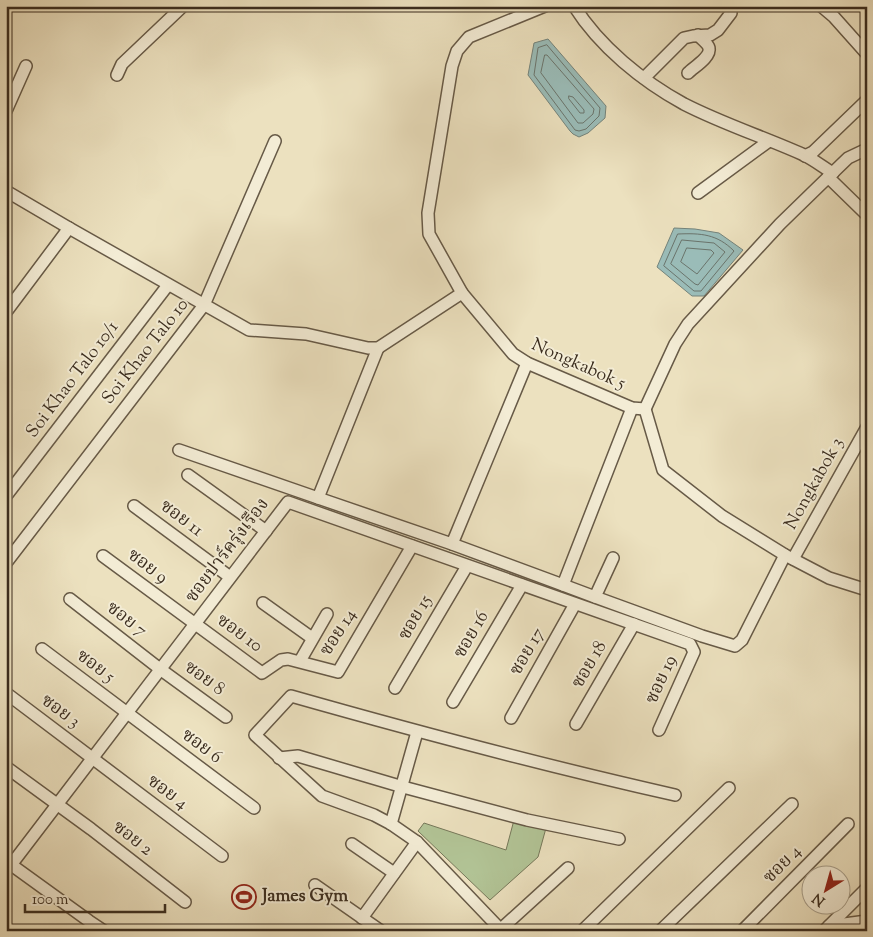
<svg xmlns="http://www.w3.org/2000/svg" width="873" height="937" font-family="'Sorts Mill Goudy','Noto Serif Thai',serif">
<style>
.green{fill:#b2c496;stroke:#76785a}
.water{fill:#9abcb8;stroke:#74837b}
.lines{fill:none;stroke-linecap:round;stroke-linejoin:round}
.shore{stroke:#6a746c;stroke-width:1}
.minor-casing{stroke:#675a47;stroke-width:14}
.minor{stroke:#f3ecd5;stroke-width:11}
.labels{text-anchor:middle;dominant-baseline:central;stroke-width:4;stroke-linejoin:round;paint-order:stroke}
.street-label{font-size:18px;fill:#3b2d1f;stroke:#f3ecd5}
.poi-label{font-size:18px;font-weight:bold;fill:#3b2d1f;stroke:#f3ecd5;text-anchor:start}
</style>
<rect width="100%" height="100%" fill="#ece1bf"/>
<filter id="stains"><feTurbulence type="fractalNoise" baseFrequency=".004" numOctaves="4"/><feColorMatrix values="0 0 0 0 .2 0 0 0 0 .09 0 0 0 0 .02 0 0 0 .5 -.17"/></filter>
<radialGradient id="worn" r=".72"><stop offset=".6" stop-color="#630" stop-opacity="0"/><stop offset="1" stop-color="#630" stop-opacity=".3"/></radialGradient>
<polygon class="green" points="514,820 546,828 538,857 490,900 418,831 424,823 506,850"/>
<g class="water">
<polygon points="548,39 606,106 605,118 588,133 579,137 573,134 570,131 528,75 534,43"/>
<polygon points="674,228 695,229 719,233 743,250 704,296 692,296 657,267"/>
</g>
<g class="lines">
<g class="shore">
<polygon points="547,45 600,108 599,116 586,129 579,131 575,130 534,75 538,48"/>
<polygon points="545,55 547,55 594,109 593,114 583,123 578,123 541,73"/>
<polygon points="569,96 573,97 584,110 584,113 580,113 569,99"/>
<path d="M678,234C701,233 717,234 734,251L701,291H694L664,266Z"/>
<polygon points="682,240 714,243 725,252 698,285 695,284 671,264"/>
<polygon points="687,248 711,250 714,253 697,274 681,262"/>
</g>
<defs>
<g id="minor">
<path d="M574,6C600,47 642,81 684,104C723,124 764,137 804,155C814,160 823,167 833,173"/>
<polyline points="821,6 834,17 867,54"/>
<path d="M688,73C694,67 711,57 709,48C708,43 701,39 698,35"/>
<polyline points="117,75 122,64 183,6"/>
<polyline points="644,78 684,38 693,36 710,35 718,30 731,13 730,6"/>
<polyline points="6,111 26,66"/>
<polyline points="805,156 813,152 867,100"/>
<polyline points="828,177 867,215"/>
<polyline points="6,191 69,228 249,330 306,334 368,348 378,348 462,293 513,354 527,363 632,408 645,409"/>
<polyline points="698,193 769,141"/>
<polyline points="462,293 429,234 428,213 452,66 457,51 469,37 545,6"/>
<polyline points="6,312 69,228"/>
<polyline points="645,409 675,344 688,324 780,224 818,187 848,158 867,149"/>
<polyline points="645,409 663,470 722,516 785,555 829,578 867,590"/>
<polyline points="179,450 318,498 378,348"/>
<polyline points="188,475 266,531"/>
<polyline points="6,496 168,285"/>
<polyline points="318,498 452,544 563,585"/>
<polyline points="134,506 230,577"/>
<polyline points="452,544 527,363"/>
<polyline points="103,556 262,673 281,660 288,659 338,672 412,546"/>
<polyline points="613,558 595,597 702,636 735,646 742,640 785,555"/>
<polyline points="793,559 867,427"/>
<polyline points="6,563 204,305 275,141"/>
<polyline points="595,597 563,585 632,408"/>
<polyline points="70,599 160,669 226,717"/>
<polyline points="263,603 312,638"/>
<polyline points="42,649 254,808"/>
<polyline points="300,661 327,614"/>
<polyline points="395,688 467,566"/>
<polyline points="6,693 222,856"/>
<polyline points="453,702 522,585"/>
<polyline points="511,718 575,604"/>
<polyline points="576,724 634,624"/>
<polyline points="279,758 298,756 403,787 527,820 619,839"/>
<polyline points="6,767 91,829 185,902"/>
<polyline points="391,824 417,732"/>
<polyline points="352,844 394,873"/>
<polyline points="6,861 89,921 104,931"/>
<polyline points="11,865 288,502 690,644 694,652 659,730"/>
<polyline points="315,885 381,931"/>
<polyline points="362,918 417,842"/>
<polyline points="829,926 867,921"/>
<polyline points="501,929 568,868"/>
<path d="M502,931L417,842L391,824L374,815L322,796L255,735L291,696C418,732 546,766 675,795"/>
<polyline points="582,931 729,788"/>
<polyline points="660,931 792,804"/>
<polyline points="742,931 848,824"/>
<polyline points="824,931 867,888"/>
</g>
</defs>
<use href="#minor" class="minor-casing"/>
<use href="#minor" class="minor"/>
</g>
<defs>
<symbol id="stadium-ring" viewBox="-11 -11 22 22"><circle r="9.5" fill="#f3ecd5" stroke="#8f2418" stroke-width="1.5"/><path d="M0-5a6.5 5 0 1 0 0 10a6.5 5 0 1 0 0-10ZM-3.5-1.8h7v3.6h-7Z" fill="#8f2418"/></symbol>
</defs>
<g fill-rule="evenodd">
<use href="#stadium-ring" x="230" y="883" width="28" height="28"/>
</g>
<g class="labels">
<g class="street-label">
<text transform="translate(146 352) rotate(-52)">Soi Khao Talo 10</text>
<text transform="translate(578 365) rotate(24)">Nongkabok 5</text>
<text transform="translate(73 380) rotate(-53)">Soi Khao Talo 10/1</text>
<text transform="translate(815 484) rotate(-61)">Nongkabok 3</text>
<text transform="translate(181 519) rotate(37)">ซอย 11</text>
<text transform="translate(228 551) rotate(-53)">ซอยปาร์ครุ่งเรือง</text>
<text transform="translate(147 567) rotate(37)">ซอย 9</text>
<text transform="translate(416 618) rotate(-60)">ซอย 15</text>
<text transform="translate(126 620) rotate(38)">ซอย 7</text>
<text transform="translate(339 633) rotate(-57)">ซอย 14</text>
<text transform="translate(239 634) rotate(36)">ซอย 10</text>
<text transform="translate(472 635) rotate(-60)">ซอย 16</text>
<text transform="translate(528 652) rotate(-60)">ซอย 17</text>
<text transform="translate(590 665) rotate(-60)">ซอย 18</text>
<text transform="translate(95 667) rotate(37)">ซอย 5</text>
<text transform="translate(204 679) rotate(36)">ซอย 8</text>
<text transform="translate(662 680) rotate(-66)">ซอย 19</text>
<text transform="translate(60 712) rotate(37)">ซอย 3</text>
<text transform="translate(201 747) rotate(37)">ซอย 6</text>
<text transform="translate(167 793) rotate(37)">ซอย 4</text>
<text transform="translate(132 839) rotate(38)">ซอย 2</text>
<text transform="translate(783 865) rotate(-45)">ซอย 4</text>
</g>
<g class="poi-label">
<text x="262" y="897">James Gym</text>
</g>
</g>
<rect width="873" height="937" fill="none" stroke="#ece1bf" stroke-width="25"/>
<rect x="8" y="8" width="858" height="922" fill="none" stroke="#3b2d1f" stroke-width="2.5"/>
<rect x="12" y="12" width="848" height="912" fill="none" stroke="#3b2d1f"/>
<g transform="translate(826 890) rotate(217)"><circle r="24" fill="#f3ecd5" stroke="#a9a08c"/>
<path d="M0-4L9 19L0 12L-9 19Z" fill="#8f2418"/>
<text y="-8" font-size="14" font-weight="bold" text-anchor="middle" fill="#3b2d1f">N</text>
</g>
<path d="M25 904v8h140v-8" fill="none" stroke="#3b2d1f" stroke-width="2.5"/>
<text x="32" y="904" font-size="15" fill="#3b2d1f" stroke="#f3ecd5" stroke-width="4" paint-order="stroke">100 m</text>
<rect width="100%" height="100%" filter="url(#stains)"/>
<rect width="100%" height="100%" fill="url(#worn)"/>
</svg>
